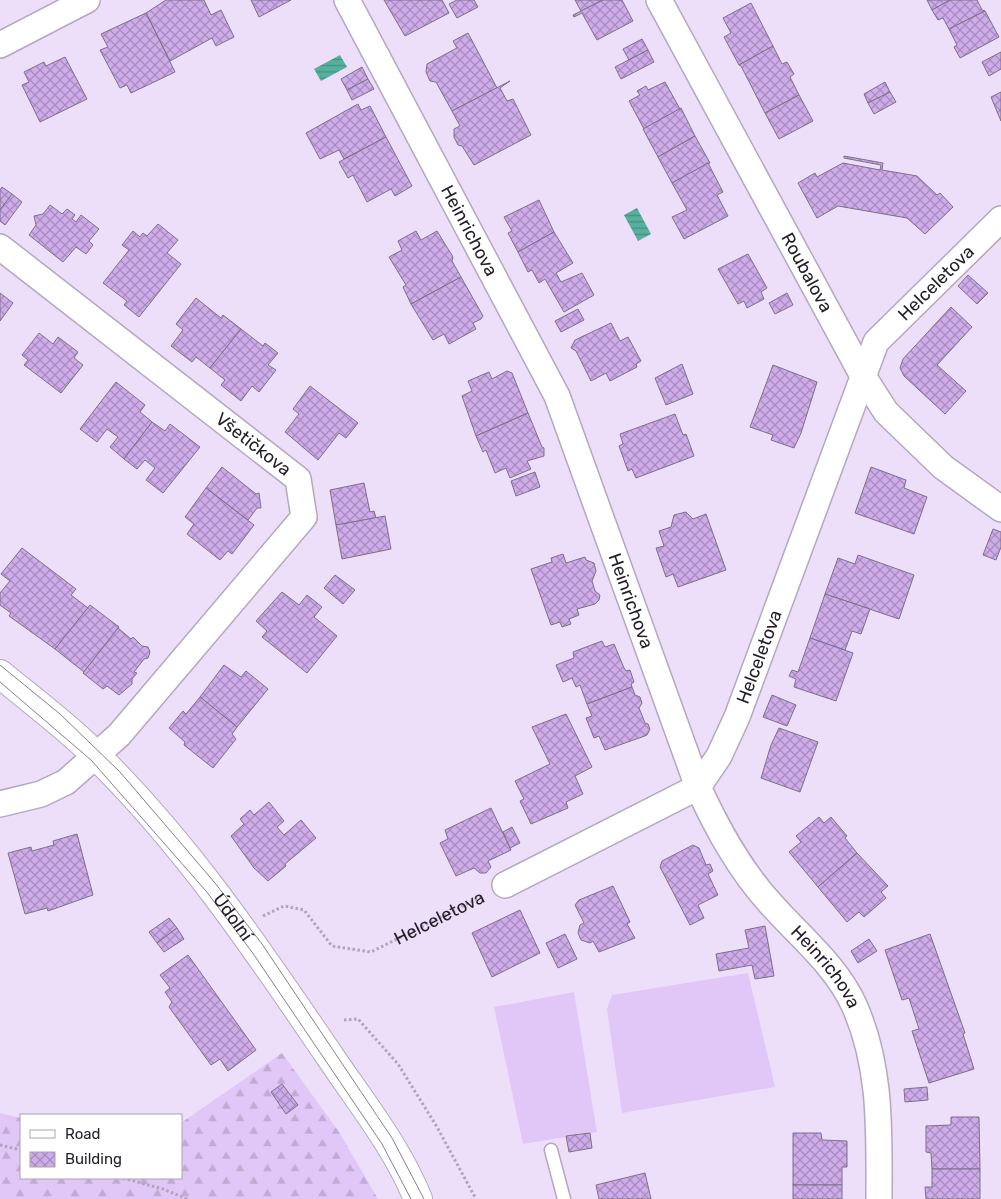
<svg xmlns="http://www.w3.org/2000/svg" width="1001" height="1199" font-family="Rubik,sans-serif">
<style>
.forest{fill:url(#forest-firs)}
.pitch{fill:#e1c7f7}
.water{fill:url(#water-rules)}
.building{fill:url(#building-cross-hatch);stroke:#7c7087}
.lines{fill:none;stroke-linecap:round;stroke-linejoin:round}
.service-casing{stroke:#b4a7c0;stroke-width:15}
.minor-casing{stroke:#b4a7c0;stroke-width:28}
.tertiary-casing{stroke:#b4a7c0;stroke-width:30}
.path{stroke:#b0a4ba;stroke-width:3;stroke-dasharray:2.5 2.5;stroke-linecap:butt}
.service{stroke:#fff;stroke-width:12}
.minor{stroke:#fff;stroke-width:25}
.tertiary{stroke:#fff;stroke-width:28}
.tram{stroke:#877e90;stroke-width:1}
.labels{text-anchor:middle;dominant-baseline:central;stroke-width:4.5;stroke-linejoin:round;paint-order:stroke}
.street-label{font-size:18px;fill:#221d27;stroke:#fff}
</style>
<defs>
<pattern id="forest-firs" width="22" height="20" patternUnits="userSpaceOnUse" patternTransform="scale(1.25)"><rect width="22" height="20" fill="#e1c7f7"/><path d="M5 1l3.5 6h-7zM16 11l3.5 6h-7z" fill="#c1aad4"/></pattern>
<pattern id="water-rules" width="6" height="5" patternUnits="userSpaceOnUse" patternTransform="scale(1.25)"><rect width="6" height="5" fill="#55b19d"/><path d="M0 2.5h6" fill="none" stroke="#468f80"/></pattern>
<pattern id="building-cross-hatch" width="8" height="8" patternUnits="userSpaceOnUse" patternTransform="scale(1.25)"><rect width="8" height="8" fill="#ceacea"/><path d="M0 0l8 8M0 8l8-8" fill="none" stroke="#a78bbe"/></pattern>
</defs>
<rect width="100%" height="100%" fill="#eddffa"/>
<polygon class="forest" points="282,1053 339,1132 378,1199 0,1199 0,1113 21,1118 21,1178 181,1178 181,1123"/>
<g class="pitch">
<polygon points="748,973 775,1087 622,1113 607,1009 612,995"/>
<polygon points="574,992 597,1132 523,1144 494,1007"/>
</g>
<g class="water">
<polygon points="340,55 347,67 321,81 314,69"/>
<polygon points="637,208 651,234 638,241 624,215"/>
</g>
<g class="building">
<polygon points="166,0 204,0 211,15 221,10 234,37 216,46 212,38 170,61 146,13"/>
<polygon points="251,0 291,0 259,17"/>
<polygon points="384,0 442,0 449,13 405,36"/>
<polygon points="457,0 474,0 478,7 457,18 449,4"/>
<polygon points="575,0 603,0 581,11"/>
<polygon points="603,0 622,0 633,21 597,40 582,13 574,17 573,15"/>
<polygon points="927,0 950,0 932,10"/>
<polygon points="950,0 977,0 982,10 985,11 949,29 943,18 938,20 932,10"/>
<polygon points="751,3 773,46 739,65 724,37 731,33 723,18"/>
<polygon points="985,11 999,37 960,58 954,47 957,45 949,29"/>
<polygon points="146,13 175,72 131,93 127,85 120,88 100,50 108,47 101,34"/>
<polygon points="468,33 497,88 452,111 436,82 430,81 426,72 427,64 457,48 453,41"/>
<polygon points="642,39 648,50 629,60 623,49"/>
<polygon points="773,46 782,64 787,62 794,74 790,77 799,95 765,113 741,66 739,65"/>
<polygon points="648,50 654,62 621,79 615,67"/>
<polygon points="1001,52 1001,69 989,76 982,62"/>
<polygon points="65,57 87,99 40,122 22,85 29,82 24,72 44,62 46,66"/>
<polygon points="362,67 368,79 347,90 341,79"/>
<polygon points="368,79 374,89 352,100 347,90"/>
<polygon points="510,81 500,88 507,101 513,99 531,135 474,165 462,146 458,145 454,137 454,129 460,126 452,111"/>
<polygon points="665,82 680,109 644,129 629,101 640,95 637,91 646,86 648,90"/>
<polygon points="885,82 890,92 868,103 864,94"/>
<polygon points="890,92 896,102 874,114 868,103"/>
<polygon points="1001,92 1001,121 991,97"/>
<polygon points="799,95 813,121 779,139 765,113"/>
<polygon points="358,104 361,110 370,106 386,137 344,159 339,150 320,159 306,133"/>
<polygon points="681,108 695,136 658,157 643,129"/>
<polygon points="695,136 710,163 672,183 658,157"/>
<polygon points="386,137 412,186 395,196 391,189 367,202 353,175 348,178 339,162"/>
<polygon points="844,156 883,163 882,170 917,176 937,195 940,193 953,207 925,234 907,218 838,206 817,218 798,183 815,173 817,177 843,163 880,170 881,165 844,158"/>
<polygon points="708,163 723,192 717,195 728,216 684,239 672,217 687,210 672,183"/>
<polygon points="2,187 12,194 0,210 0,190"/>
<polygon points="12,194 22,202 5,225 0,221 0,210"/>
<polygon points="539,200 554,232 518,252 508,233 512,231 504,217"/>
<polygon points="50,205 62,214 67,209 75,215 72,219 76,222 81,215 99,229 89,241 93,245 86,254 76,247 63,262 29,235 36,225 34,216 43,214"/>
<polygon points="158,224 178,240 167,253 181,264 139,317 124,305 127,301 103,283 129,250 122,245 133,231 140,237 143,233 147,236"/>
<polygon points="416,231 421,240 437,231 453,257 452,261 461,277 411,304 403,287 406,285 389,257 402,250 398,241"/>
<polygon points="554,232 573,263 556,273 561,282 582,273 594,295 564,312 545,279 539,283 532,270 528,272 518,252"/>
<polygon points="748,254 767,288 761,292 764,299 747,308 744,301 738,304 718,269"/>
<polygon points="968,275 988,293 977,304 958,286"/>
<polygon points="461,277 483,316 481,319 473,323 476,329 449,344 444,334 433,340 411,304"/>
<polygon points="0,293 13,303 0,321"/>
<polygon points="787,293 793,305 775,314 769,303"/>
<polygon points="196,298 221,318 223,315 241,329 210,368 196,357 192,362 171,346 183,330 176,324"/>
<polygon points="951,307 972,327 937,365 966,391 945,414 904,376 900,368 903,359"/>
<polygon points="578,309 584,320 561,332 555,321"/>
<polygon points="611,323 620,341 628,337 641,361 636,364 637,367 610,381 606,373 591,381 576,351 571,348 575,340"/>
<polygon points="241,329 263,346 265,343 278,353 268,365 276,370 259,392 252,386 241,401 221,385 225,380 210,368"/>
<polygon points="39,333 53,344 58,337 78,352 74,358 83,365 61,393 24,365 28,360 22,355"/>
<polygon points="682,364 693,394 666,405 655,378"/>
<polygon points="773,365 817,382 801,433 794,448 771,440 773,435 750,427"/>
<polygon points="507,371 512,373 528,413 476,436 462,396 472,391 468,381 489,372 492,379"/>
<polygon points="116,382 145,405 140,412 152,422 124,459 110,447 118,437 107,429 97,442 80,429"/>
<polygon points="310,386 358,423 346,438 339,433 318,460 285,432 299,414 293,409"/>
<polygon points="528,413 542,447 544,448 544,456 527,461 531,469 510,478 506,468 495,473 486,450 483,452 476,436"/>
<polygon points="675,414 683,435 686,434 694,456 636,478 632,469 628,471 619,446 623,444 620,434"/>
<polygon points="152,422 165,431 170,424 200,447 163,493 146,480 155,468 145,460 137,469 124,459"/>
<polygon points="222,467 256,494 259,493 261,508 257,508 248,520 206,488"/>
<polygon points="871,467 906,480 904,488 927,497 914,534 855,513"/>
<polygon points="535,472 540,487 516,496 511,481"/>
<polygon points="364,483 370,512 374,511 376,518 336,525 330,490"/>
<polygon points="206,488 254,525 232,554 228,551 220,560 187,534 194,524 185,517"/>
<polygon points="686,512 693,519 706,514 726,570 678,587 673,574 666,577 656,548 664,546 659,531 671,527 674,515"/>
<polygon points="385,516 391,549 342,559 336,525"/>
<polygon points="993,529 1001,532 1001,547 996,560 983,555"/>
<polygon points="22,548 76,589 71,595 88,608 55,649 9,616 11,613 0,605 0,593 10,581 1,574"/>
<polygon points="563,554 566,563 585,557 586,560 594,563 596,571 592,581 595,591 600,595 599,600 595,604 577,609 579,615 569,619 571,624 562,627 560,622 551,625 531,569 552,562 551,558"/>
<polygon points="858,555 914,575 899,619 825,594 838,558 855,564"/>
<polygon points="335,575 355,590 343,604 324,588"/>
<polygon points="282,592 299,605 307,595 322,607 314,617 337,636 307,673 262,637 267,631 256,621"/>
<polygon points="825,594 870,609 861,634 852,631 845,650 810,638"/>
<polygon points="90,605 119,627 84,672 55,649"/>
<polygon points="118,628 131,639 133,637 142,646 148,647 150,652 148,658 144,659 134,672 137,673 132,679 132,684 119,695 107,686 103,689 83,673"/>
<polygon points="810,638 853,653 836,701 794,687 796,679 789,676 792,670 798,672"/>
<polygon points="602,641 605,647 614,644 624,668 626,671 630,670 634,682 631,684 632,687 587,704 580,685 576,687 572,678 563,682 556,665 574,658 573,652"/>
<polygon points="224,665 241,677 246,671 268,689 237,727 200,697"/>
<polygon points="632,687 635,695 640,697 642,703 639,708 645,723 648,724 650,729 647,735 642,737 605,750 599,736 594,738 586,718 592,716 587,704"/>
<polygon points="772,695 796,705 787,726 763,717"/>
<polygon points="200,697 237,727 232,734 236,739 213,768 184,745 185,742 169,728 183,711 186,714"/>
<polygon points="566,714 592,767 575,776 583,794 566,802 568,808 531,824 520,801 524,799 515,781 550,764 532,727"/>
<polygon points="779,728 818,742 800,792 761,778 771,745"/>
<polygon points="269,802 284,821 277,827 284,835 301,820 316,838 285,864 286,866 268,881 254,868 231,836 244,824 240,819 250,810 254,815"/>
<polygon points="491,808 511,850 488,861 491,867 486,873 480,873 474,868 456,876 440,843 448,839 445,830"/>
<polygon points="819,817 824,823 831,817 847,836 845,838 857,853 818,887 789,852 801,842 796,836"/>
<polygon points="512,827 520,843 510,848 503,832"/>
<polygon points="77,834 93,895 48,911 47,908 25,914 8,853 31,847 32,851 54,845 53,841"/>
<polygon points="693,845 699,848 706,865 710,864 713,871 708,874 718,895 698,905 704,918 690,925 660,867 662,861"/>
<polygon points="857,853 888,886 881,892 886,898 864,917 859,912 847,922 818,887"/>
<polygon points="613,886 630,922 627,924 635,938 599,952 593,941 590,943 581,940 578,933 580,925 584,923 575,905 579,900"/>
<polygon points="520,910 540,953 492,977 472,933"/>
<polygon points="169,918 177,928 157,943 149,932"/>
<polygon points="765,926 774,976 755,979 752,965 719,971 716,954 749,948 745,930"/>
<polygon points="177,928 184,939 164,952 157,943"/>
<polygon points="565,934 577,959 558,968 546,943"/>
<polygon points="930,934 965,1033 963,1034 974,1069 929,1083 912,1031 919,1029 909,998 902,1000 885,950"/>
<polygon points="869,939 877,951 858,963 851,951"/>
<polygon points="188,955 256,1050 228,1071 220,1059 211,1065 169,1007 172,1002 165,992 170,988 160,975"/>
<polygon points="282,1084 298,1105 286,1114 271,1092"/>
<polygon points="927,1087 928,1100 905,1102 904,1089"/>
<polygon points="951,1117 979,1117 980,1169 932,1169 931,1153 926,1152 926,1126 951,1125"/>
<polygon points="590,1133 592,1148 569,1152 566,1136"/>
<polygon points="793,1133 821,1133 822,1140 847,1141 847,1167 842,1167 842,1185 793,1185"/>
<polygon points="932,1169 980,1169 980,1199 926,1199 925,1187 932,1187"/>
<polygon points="645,1173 651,1199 599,1199 596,1185"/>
<rect x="793" y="1185" width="49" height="14"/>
</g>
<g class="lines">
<defs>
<polyline id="service" points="551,1150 564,1199"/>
<g id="minor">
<path id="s2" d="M347,0L557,396L698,787C717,828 739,869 770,903C798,935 836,965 854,1005C882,1067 879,1133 879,1199"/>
<path id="s3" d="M659,0L863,376L886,412L943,467L1001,509"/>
<polyline points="0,45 87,0"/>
<path id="s4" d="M0,247L298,479L304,517L119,735L66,782L41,794L0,804"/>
<path id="s5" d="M505,885L698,787L719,756L737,717L876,342L1001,219"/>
</g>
<g id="tertiary">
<path id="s6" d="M0,674C28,697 57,719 84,744C180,835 255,946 329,1055C360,1101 397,1147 418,1199"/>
</g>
</defs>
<use href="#service" class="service-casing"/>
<use href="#minor" class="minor-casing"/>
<use href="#tertiary" class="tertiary-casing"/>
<g class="path">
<path id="s1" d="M263,916L284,906L304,910L332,946L371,952L483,896"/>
<polyline points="344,1020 358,1019 398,1064 437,1127 476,1199"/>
<polyline points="0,1145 21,1150"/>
<polyline points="123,1178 163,1189 187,1199"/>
</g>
<use href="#service" class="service"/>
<use href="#minor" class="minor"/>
<use href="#tertiary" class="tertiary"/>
<g class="tram">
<polyline points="0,665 60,714 120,772 215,883 262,944 392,1138 424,1199"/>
<polyline points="0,682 91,760 206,891 252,952 382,1144 411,1199"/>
</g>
</g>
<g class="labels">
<g class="street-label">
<text stroke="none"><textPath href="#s2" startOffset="261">Heinrichova</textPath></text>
<text stroke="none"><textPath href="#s3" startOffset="310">Roubalova</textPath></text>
<text stroke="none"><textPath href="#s5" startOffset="781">Helceletova</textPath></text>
<text stroke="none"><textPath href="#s4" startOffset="321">Všetičkova</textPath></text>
<text stroke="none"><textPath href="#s2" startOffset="666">Heinrichova</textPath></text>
<text stroke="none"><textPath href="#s5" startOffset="361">Helceletova</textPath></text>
<text stroke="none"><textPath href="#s6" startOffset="338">Údolní</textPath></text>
<text stroke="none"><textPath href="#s1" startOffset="205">Helceletova</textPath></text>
<text stroke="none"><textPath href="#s2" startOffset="1086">Heinrichova</textPath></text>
</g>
</g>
<rect x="20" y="1114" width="162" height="65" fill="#ffffff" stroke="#a7a5a9"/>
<rect x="30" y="1130" width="25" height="8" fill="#ffffff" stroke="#a7a5a9"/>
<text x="65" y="1139" font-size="15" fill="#221d27">Road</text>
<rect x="30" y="1152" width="25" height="15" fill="url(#building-cross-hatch)" stroke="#a7a5a9"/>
<text x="65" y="1164" font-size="15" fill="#221d27">Building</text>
</svg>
